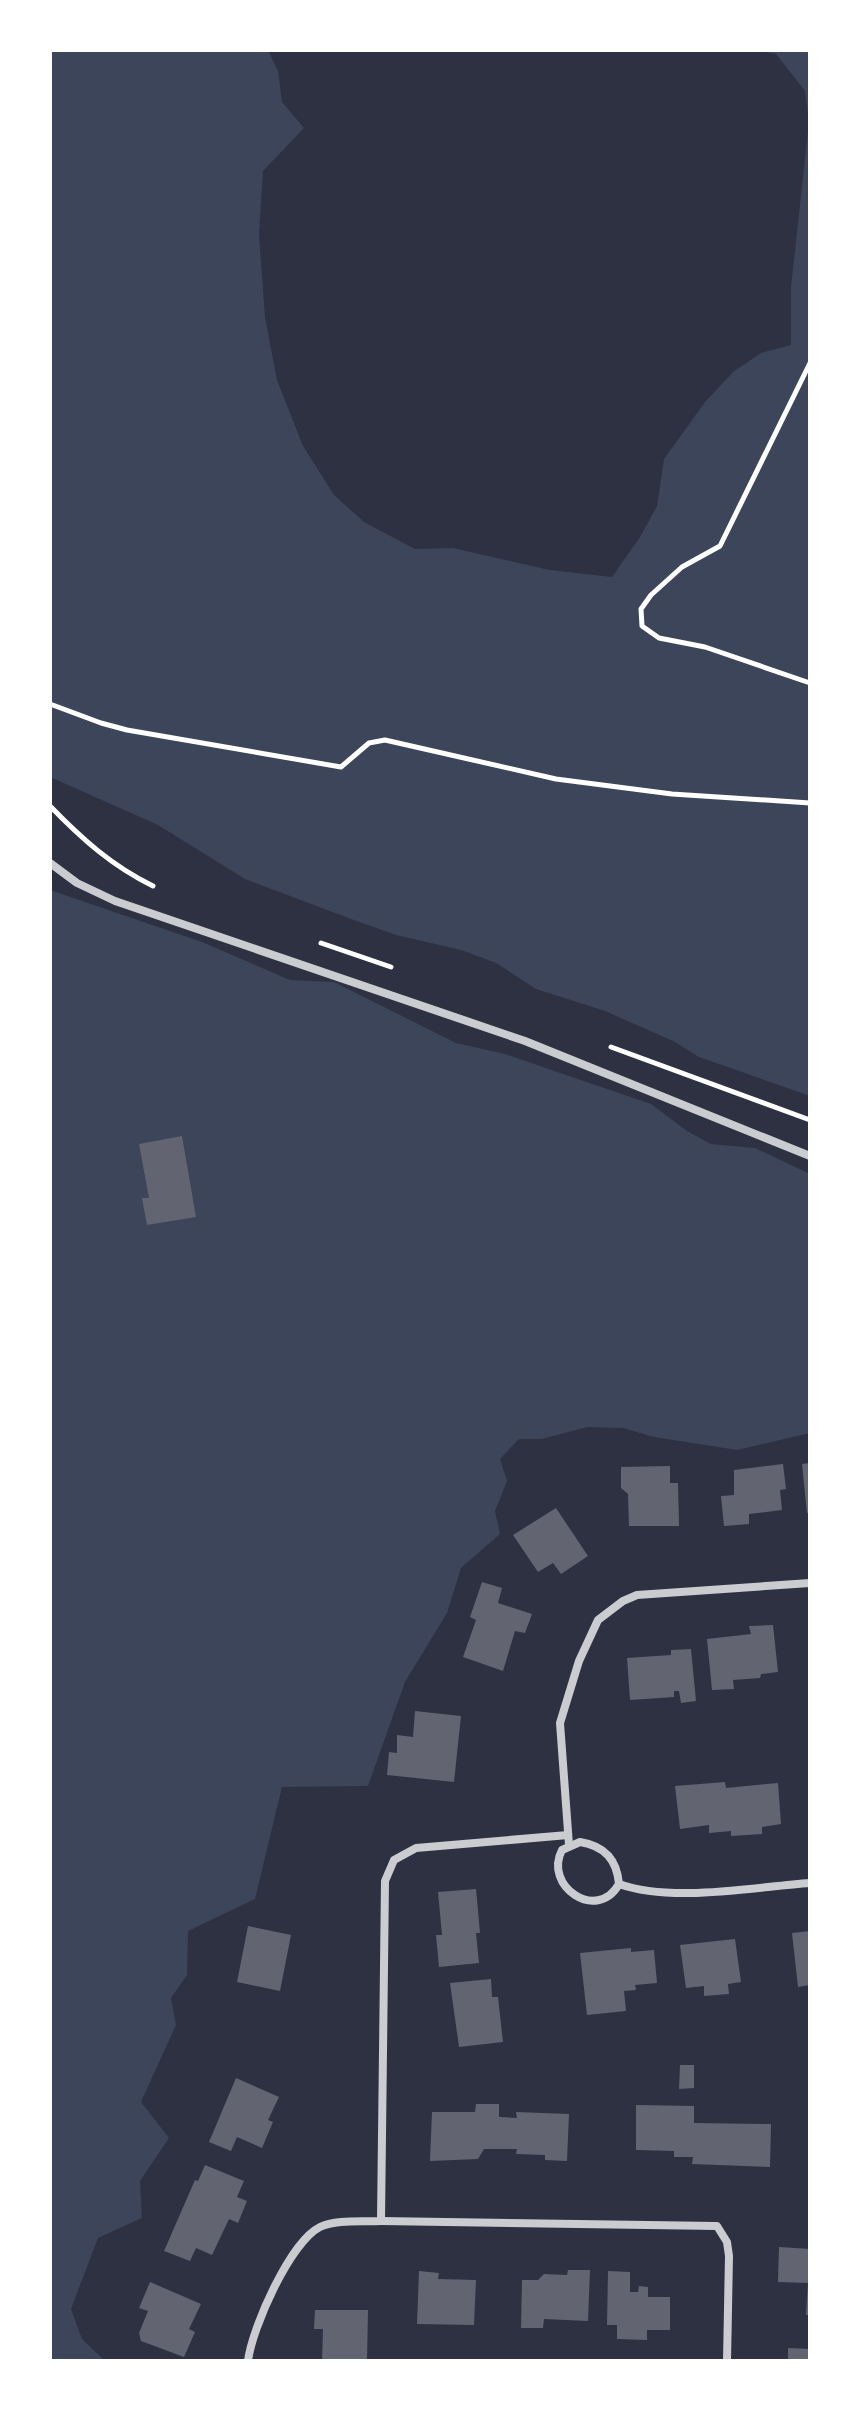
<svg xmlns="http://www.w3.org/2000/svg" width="860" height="2411" font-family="'IBM Plex Sans',sans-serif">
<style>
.green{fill:#3c4559}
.building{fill:#626471}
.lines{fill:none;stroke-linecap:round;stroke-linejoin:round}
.path{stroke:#fff;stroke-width:5}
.minor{stroke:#caccd0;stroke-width:8}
</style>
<rect width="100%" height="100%" fill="#2d3142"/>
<g class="green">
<polygon points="50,50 268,50 278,71 282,102 304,128 263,171 259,234 265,317 277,380 303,446 334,495 364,522 415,549 453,548 550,570 612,577 640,537 657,506 664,459 705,402 733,372 761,353 791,345 791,287 809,122 805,91 776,54 755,50 810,50 810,1096 699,1057 673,1041 605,1011 536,989 496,963 461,950 396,935 351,919 245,879 158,825 50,777"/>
<polygon points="50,890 202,942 290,980 334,982 456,1043 505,1054 651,1104 687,1131 711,1144 755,1148 810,1174 810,1433 737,1450 654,1437 623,1428 587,1427 542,1439 519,1439 500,1459 507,1481 495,1511 500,1534 461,1568 447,1613 405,1682 368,1786 282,1787 255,1899 188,1931 187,1975 171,1998 176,2025 141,2102 169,2138 140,2181 142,2218 98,2238 71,2309 82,2339 105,2361 53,2361 50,2350"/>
</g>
<g class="building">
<polygon points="182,1136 196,1217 147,1225 142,1198 149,1198 139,1144"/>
<polygon points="810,1463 810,1512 807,1513 802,1464"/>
<polygon points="783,1464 786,1489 780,1490 782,1510 749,1514 749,1524 724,1526 721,1496 734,1495 734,1470"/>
<polygon points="670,1466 670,1483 678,1483 679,1526 629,1526 628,1494 621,1488 621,1467"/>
<polygon points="556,1508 588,1556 561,1574 553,1563 538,1572 513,1535"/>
<polygon points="482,1582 502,1588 498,1603 532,1614 525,1633 515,1631 503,1671 463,1657 476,1620 470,1617"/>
<polygon points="773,1625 778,1672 761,1674 760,1678 733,1680 734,1689 712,1690 707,1639 751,1634 749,1626"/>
<polygon points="691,1649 696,1701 681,1703 679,1691 674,1691 674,1697 630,1700 627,1658 671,1655 671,1650"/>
<polygon points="415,1711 461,1716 454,1782 387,1775 389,1752 397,1753 397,1735 413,1737"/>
<polygon points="725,1782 726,1788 778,1783 781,1824 762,1827 762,1834 731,1836 731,1831 709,1833 709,1825 680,1829 675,1786"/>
<polygon points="476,1889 480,1933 476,1933 479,1963 439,1967 436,1935 442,1935 438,1892"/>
<polygon points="248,1926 291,1935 280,1991 237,1982"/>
<polygon points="810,1931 810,1985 798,1987 792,1933"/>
<polygon points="735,1939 741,1982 728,1984 729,1994 704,1996 704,1986 686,1988 680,1945"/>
<polygon points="631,1948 631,1952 654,1950 657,1983 635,1985 636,1990 624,1991 626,2011 587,2015 580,1953"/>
<polygon points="491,1979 492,1997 498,1997 503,2042 459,2047 450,1983"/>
<polygon points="680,2065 694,2065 694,2088 679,2089"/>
<polygon points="236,2078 279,2097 268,2120 273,2122 262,2148 237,2137 231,2151 209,2142"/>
<polygon points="476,2104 499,2104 499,2117 517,2118 516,2112 569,2114 567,2161 545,2160 545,2155 516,2154 517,2149 484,2149 478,2159 430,2161 432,2112 475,2112"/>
<polygon points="636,2105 694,2106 694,2123 771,2124 770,2167 692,2164 693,2157 674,2157 674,2151 636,2150"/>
<polygon points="205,2165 244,2181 237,2197 247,2201 238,2223 229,2219 212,2255 196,2248 190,2261 164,2251 195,2180 198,2181"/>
<polygon points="779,2247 810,2249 810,2315 806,2315 808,2283 778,2282"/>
<polygon points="568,2270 590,2270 588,2321 544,2319 543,2328 521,2328 522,2280 538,2280 544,2274 567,2275"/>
<polygon points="419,2271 439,2273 438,2279 476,2280 474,2325 417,2324"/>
<polygon points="608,2271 630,2272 630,2292 638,2292 639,2286 648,2287 648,2297 670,2297 670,2330 647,2330 647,2340 617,2339 617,2325 607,2325"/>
<polygon points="150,2282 201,2304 189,2329 195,2332 184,2357 141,2341 139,2333 148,2311 139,2308"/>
<polygon points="315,2310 368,2310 367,2361 322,2361 323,2329 314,2329"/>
<polygon points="788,2348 810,2349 810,2361 788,2361"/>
</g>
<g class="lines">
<g class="path">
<polyline points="810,363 720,546 682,567 651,595 641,609 642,626 659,638 705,647 810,683"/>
<polyline points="50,704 101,723 127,730 341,767 369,743 385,740 556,779 672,794 810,803"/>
<path d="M50,806C82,839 112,866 153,886"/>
<polyline points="321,943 391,967"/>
<polyline points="611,1047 810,1120"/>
</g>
<g class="minor">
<polyline points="50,863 77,883 115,901 525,1041 810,1156"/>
<path d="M580,1842C605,1846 617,1860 619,1884C597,1923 543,1886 562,1850Z"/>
<polyline points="569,1845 560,1723 579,1661 598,1620 623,1601 637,1595 810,1583"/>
<path d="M619,1884C673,1903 753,1887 810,1883"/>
<polyline points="381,2221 717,2226 727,2242 729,2256 727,2361"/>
<path d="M248,2361C252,2328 290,2242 320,2227C336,2219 363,2222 381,2221L385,1881L394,1860L416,1848L568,1835"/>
</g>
</g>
<rect width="860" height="2411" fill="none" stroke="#ffffff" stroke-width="104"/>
</svg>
